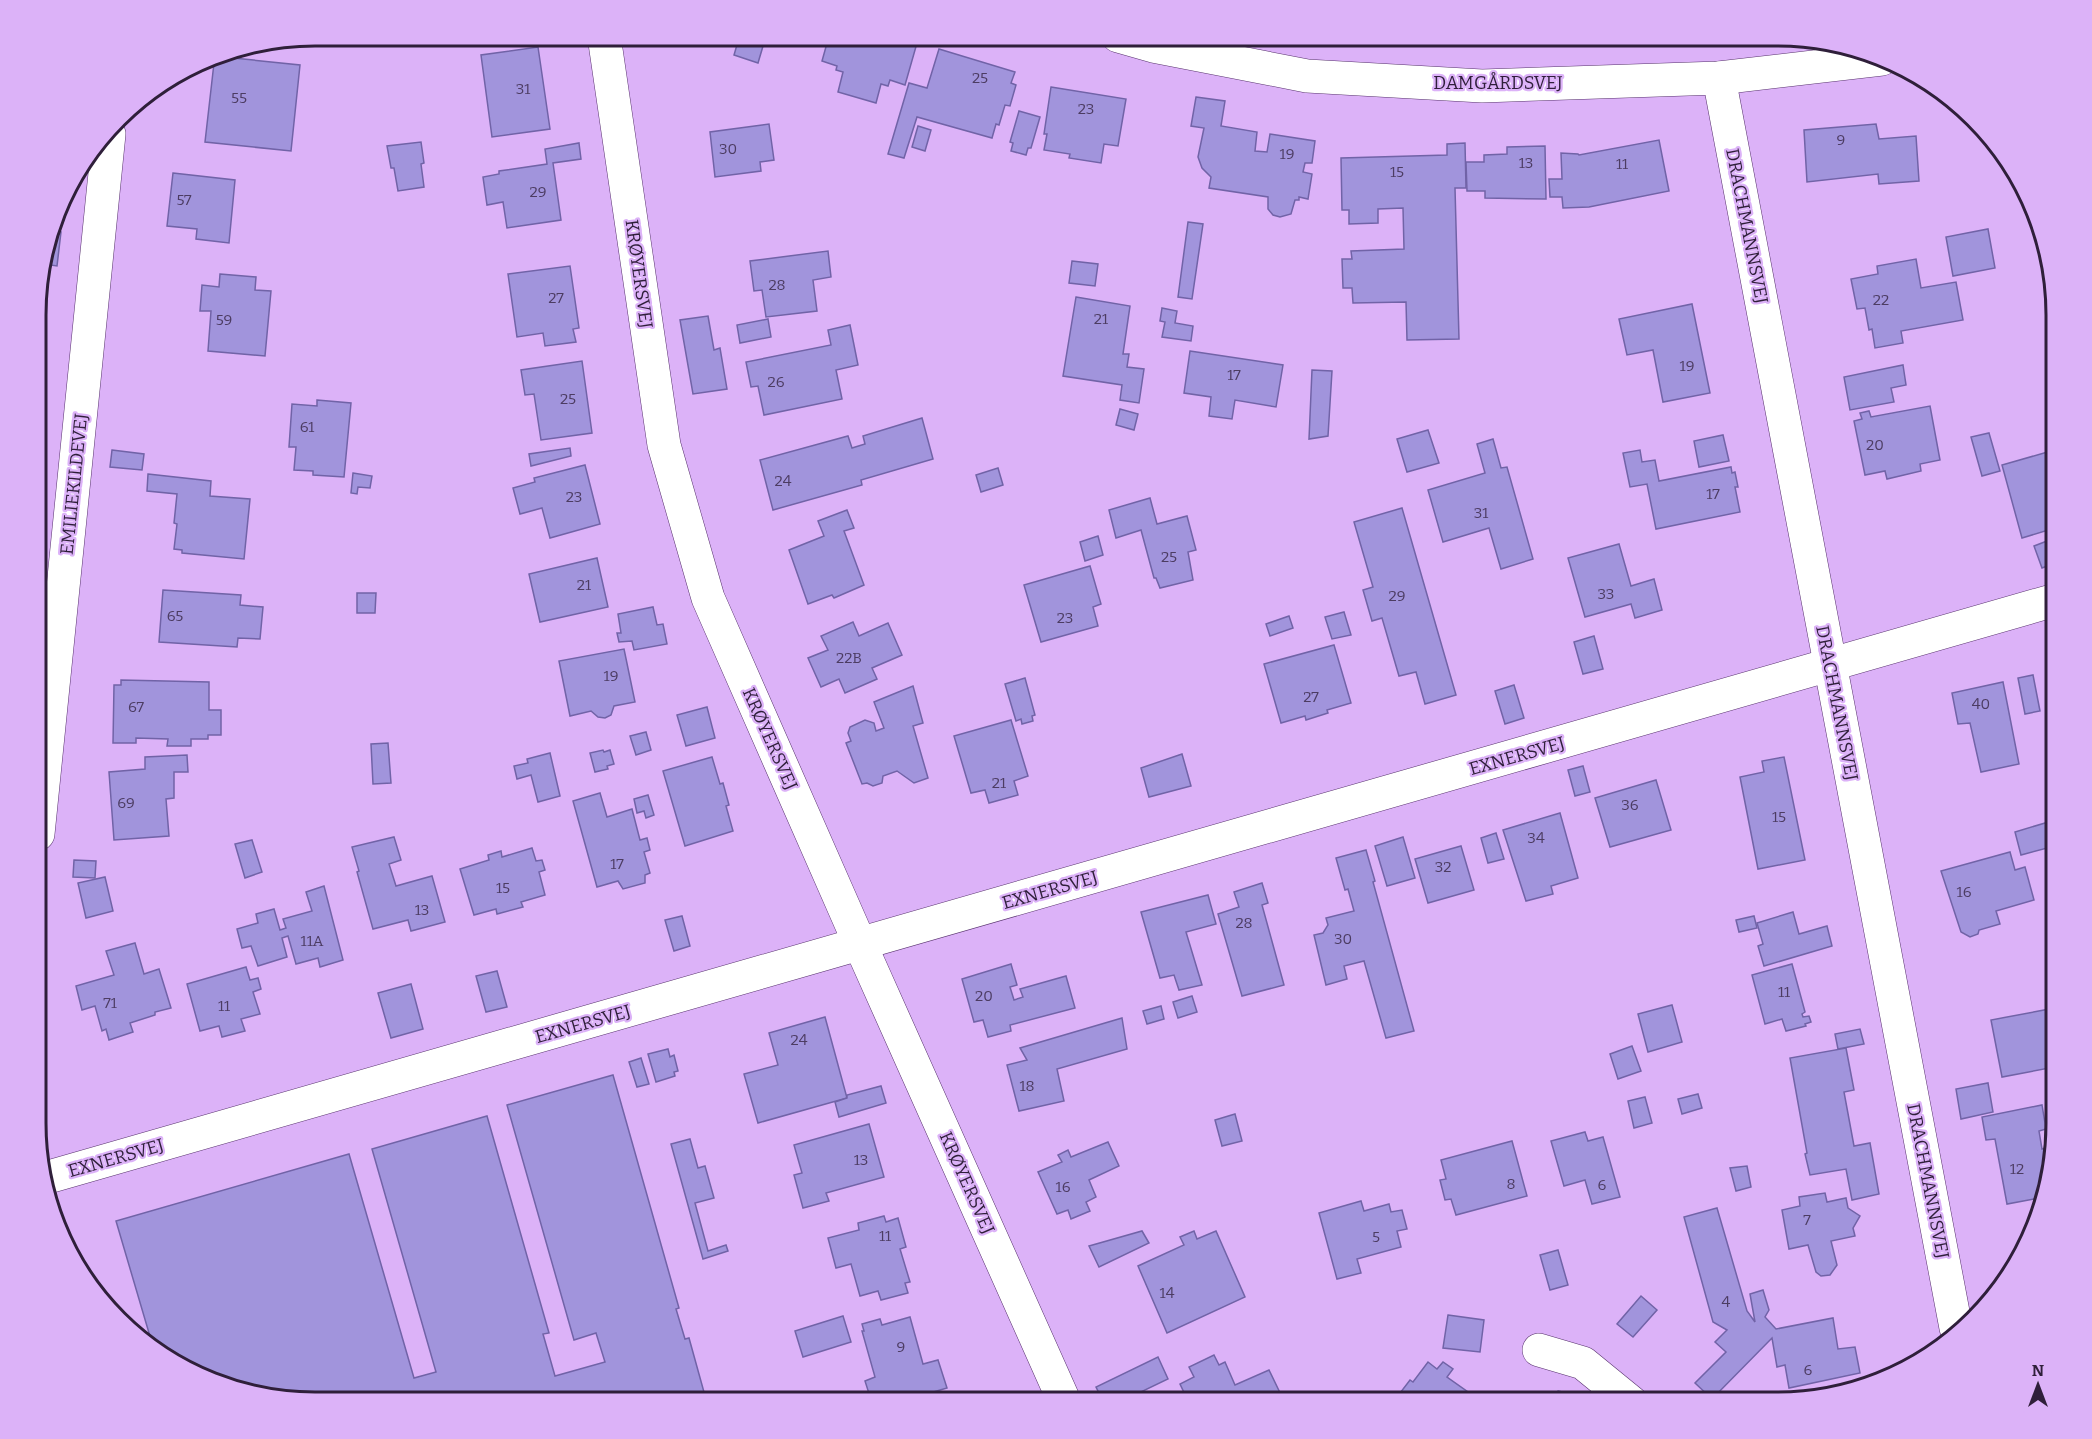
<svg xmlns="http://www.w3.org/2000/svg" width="2092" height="1439" font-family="Bitter,serif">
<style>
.building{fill:#a194dc;stroke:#7163a7;stroke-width:1.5}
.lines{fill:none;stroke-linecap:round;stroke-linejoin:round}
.street-casing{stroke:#58336e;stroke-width:34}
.street{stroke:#fff;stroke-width:33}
.labels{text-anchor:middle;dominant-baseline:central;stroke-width:4.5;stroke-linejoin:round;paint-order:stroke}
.number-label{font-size:15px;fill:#4c3c62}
.street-label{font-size:18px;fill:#2f1f3a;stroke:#dcb2f8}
.rim{fill:none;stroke:#2f1f3a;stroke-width:3}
</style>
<rect width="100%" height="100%" fill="#dcb2f8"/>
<g class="building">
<polygon points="733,36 766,36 758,63 734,55 739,38"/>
<polygon points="829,36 894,36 917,43 905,85 890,80 888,86 881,84 876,103 838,92 843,72 836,70 837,66 822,61"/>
<polygon points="538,47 550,129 492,137 481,55"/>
<polygon points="939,49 1015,72 1011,83 1016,85 1010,106 1005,105 999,125 996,124 992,138 917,117 904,158 888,154 909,83 927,88"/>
<polygon points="224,54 224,57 300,65 291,151 205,142 214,63 202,62 209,57"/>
<polygon points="1051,87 1126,99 1118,146 1104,144 1101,163 1069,158 1070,154 1044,150 1047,134 1044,134"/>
<polygon points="1196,97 1225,101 1221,126 1257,132 1255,151 1267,152 1270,134 1315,141 1312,163 1305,163 1303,172 1312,174 1308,199 1299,197 1299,200 1295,200 1291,214 1280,217 1273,215 1268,209 1268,197 1209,188 1211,177 1202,168 1198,157 1204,128 1191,126"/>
<polygon points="1019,111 1040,117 1031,148 1028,148 1026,155 1011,151 1013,143 1010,142"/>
<polygon points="769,124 774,160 760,162 761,171 715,177 710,132"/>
<polygon points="1876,124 1879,139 1916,136 1919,181 1879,184 1878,174 1807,182 1804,130"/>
<polygon points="918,126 931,130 925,151 912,147"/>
<polygon points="1659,140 1669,191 1589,207 1563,208 1562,197 1550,197 1549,179 1562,179 1561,153 1578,154 1579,155"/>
<polygon points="421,142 424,163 421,164 424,187 398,191 394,168 391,168 387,146"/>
<polygon points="579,143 581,159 553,163 561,220 507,228 503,202 487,205 483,177 499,174 499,171 547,164 545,149"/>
<polygon points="1465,143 1466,188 1455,188 1459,339 1407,340 1406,302 1353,303 1352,288 1343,288 1342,259 1352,259 1351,251 1404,249 1403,208 1378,209 1378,223 1349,224 1349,210 1342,210 1341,158 1447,155 1447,144"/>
<polygon points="1545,146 1546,199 1485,198 1485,191 1467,191 1466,162 1484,162 1484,155 1507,154 1507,147"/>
<polygon points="173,173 235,180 229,243 196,239 197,229 167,226"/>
<polygon points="1188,222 1203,224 1192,299 1178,297"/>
<polygon points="1988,229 1995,268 1953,276 1946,237"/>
<polygon points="53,231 61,232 57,266 43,264"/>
<polygon points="828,251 831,277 813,280 817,311 766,317 762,290 754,291 750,261"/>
<polygon points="1916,259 1921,288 1956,282 1963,320 1901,331 1903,343 1875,348 1872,329 1869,330 1865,308 1857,309 1851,279 1878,274 1877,266"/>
<polygon points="1072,261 1098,264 1095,286 1069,283"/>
<polygon points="570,266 579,328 573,329 576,342 545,346 543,333 517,337 508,274"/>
<polygon points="220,274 256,277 255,290 271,291 265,356 208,351 211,311 200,311 202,285 219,287"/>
<polygon points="1076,297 1130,306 1123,354 1129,354 1127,367 1144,369 1139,403 1120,400 1122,385 1063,376"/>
<polygon points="1692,304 1710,393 1663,402 1653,350 1627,355 1619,319"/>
<polygon points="1162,308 1177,311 1175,323 1193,326 1191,341 1162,337 1165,322 1160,321"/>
<polygon points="708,316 714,350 720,348 727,389 693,394 680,320"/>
<polygon points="768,319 771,337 740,343 737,325"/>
<polygon points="850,325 858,365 836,370 842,399 764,415 758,386 751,387 746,362 831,345 828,330"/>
<polygon points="1190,351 1283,365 1276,407 1235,400 1232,419 1209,416 1211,397 1184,393"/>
<polygon points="582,361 592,433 541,440 534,394 525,395 521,370"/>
<polygon points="1903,365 1906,385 1891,388 1894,402 1850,410 1844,377"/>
<polygon points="1312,370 1332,371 1328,436 1309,439"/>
<polygon points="317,400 351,403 344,477 313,475 313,471 294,470 296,447 289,447 292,404 317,406"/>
<polygon points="1930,406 1940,460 1920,464 1921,471 1887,479 1885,471 1865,475 1854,421 1862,419 1860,413 1869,411 1871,417"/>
<polygon points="1120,409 1138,414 1134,430 1116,425"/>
<polygon points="922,418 933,459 861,480 862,485 773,510 760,460 848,436 852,448 865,444 863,436"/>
<polygon points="1428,430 1439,463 1407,472 1397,439"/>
<polygon points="1989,433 2000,471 1982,476 1971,437"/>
<polygon points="1723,435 1729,461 1699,467 1694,441"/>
<polygon points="1493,439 1501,468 1507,467 1533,559 1501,569 1489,528 1443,542 1428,490 1485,473 1477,444"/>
<polygon points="570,448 571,456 531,466 529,454"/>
<polygon points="112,450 144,454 142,470 110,467"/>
<polygon points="1640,450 1642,462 1655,460 1659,481 1731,467 1732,473 1735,472 1738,487 1735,487 1740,512 1656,529 1647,484 1630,487 1623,453"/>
<polygon points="2051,451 2055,467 2055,528 2022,538 2002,465"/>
<polygon points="585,465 600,524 550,538 542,508 520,514 513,488 535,482 534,478"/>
<polygon points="998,468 1003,485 981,492 976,475"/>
<polygon points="353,473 372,476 370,488 358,487 357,494 351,493"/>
<polygon points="148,474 211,481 210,496 250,499 244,559 182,553 182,550 174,549 177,524 174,523 177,494 147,491"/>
<polygon points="1150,498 1157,524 1187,516 1196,550 1188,552 1193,580 1160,588 1156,578 1154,578 1141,530 1116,538 1109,510"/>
<polygon points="1402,508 1456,695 1425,704 1416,672 1399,676 1382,618 1372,621 1363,590 1373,587 1354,522"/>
<polygon points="847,510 854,528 844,531 864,585 834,598 832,595 808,604 789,550 824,536 818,521"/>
<polygon points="1098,536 1103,555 1085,561 1080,542"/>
<polygon points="2047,541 2055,563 2042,568 2034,546"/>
<polygon points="1619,544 1631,586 1654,579 1662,610 1635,618 1631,604 1585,617 1568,558"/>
<polygon points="597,558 608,607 540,622 529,574"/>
<polygon points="1090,566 1101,604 1093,607 1098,626 1041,642 1024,585"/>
<polygon points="163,590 241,595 240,605 263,607 260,639 238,638 237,647 159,642"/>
<polygon points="357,593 376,593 375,613 357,613"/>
<polygon points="653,607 657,625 663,624 667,644 634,650 632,641 619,642 617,633 621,633 618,614"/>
<polygon points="1344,612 1351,635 1332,639 1325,617"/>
<polygon points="1289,616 1293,628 1270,636 1266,624"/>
<polygon points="853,622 859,636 888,623 902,655 872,668 877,679 845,693 839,679 821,687 808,658 828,650 821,636"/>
<polygon points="1594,636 1603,669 1583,674 1574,642"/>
<polygon points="1334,645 1351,703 1327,710 1328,713 1306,720 1305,716 1281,723 1264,664"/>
<polygon points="624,649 635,702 614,706 611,715 605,718 598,717 591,711 570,716 559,661"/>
<polygon points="2033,675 2040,711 2025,714 2018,678"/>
<polygon points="1025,678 1035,715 1032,716 1033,721 1022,724 1021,719 1016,721 1005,684"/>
<polygon points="121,680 209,682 209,710 221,710 221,735 208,735 208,739 191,739 191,746 167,746 168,739 136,738 136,743 113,743 114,685 121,685"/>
<polygon points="2003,682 2019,764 1981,772 1970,723 1958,724 1952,693"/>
<polygon points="1514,685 1524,718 1505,724 1495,691"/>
<polygon points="913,686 923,723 913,726 928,778 914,783 897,771 883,776 882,783 873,786 867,783 862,784 846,743 851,741 848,733 850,727 865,720 874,723 876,731 884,728 874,702"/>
<polygon points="707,707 715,738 686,746 677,715"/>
<polygon points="1011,720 1028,776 1014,781 1018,795 989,803 985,790 971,793 954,736"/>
<polygon points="646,732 651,750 636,755 630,736"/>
<polygon points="388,743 391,783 373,784 371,744"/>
<polygon points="603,750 604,752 610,750 614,764 607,766 608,769 595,772 590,753"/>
<polygon points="550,753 560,796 538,802 531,775 517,779 514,766 528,763 527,759"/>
<polygon points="1182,754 1191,786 1149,797 1141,768"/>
<polygon points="187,755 188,772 174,772 174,798 166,799 169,836 114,840 109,772 145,769 145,757"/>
<polygon points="712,757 720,784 723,783 729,805 726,806 733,831 685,846 663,771"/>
<polygon points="1784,757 1805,860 1758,869 1740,777 1764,772 1762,761"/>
<polygon points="1583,766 1590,792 1575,796 1568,770"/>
<polygon points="1656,780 1671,830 1610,847 1595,798"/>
<polygon points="600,793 607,817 632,809 640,840 647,838 650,850 644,852 650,873 645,875 645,883 623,889 618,881 597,887 573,801"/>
<polygon points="648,795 654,815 646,818 644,811 637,813 634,799"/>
<polygon points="1560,813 1578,878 1551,886 1553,894 1526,901 1503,830"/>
<polygon points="2055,820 2055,846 2021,855 2015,832"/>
<polygon points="1496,833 1504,859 1488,863 1481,838"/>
<polygon points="394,837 401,860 389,864 396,886 432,876 445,922 411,931 408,920 373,929 357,872 359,871 352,847"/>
<polygon points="1403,837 1415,878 1387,886 1375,846"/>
<polygon points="252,840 262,872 245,878 235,844"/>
<polygon points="1461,846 1474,890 1428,903 1415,859"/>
<polygon points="532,848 536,861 542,860 545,870 539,872 545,895 521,902 523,907 497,914 496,909 474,915 460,869 489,860 488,855 501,851 502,857"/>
<polygon points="1366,850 1375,881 1373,882 1414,1031 1386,1038 1364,961 1344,966 1347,979 1326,985 1314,935 1323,933 1328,925 1326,918 1354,911 1348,889 1345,890 1336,858"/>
<polygon points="2010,852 2015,870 2025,867 2034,900 1996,911 2000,924 1979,930 1978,934 1970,937 1961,932 1941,871"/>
<polygon points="74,860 96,861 95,878 73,877"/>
<polygon points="105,877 113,911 86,918 78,883"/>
<polygon points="1262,883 1268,903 1262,905 1284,985 1242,996 1218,914 1239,907 1234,892"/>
<polygon points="324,886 343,960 320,967 318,958 296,964 288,936 282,938 287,957 258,966 251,946 242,948 237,929 258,923 256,914 274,909 280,930 286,928 283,919 312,911 306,892"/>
<polygon points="1208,895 1216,924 1186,932 1202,985 1179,990 1174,975 1160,978 1141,912"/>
<polygon points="1793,912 1799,934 1827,926 1832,946 1764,966 1758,946 1763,944 1757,923"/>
<polygon points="682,916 690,946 674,951 665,920"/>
<polygon points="1754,916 1757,928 1739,932 1736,920"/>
<polygon points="135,943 144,974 159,969 171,1008 155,1012 155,1015 130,1023 133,1032 109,1040 106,1029 102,1031 95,1006 82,1010 76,986 114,975 106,951"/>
<polygon points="1011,964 1017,985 1010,987 1014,1000 1023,997 1020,989 1066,976 1075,1008 1010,1025 1011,1031 988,1037 983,1020 974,1022 962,979"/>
<polygon points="1792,964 1805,1012 1802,1014 1803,1017 1809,1016 1811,1022 1805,1024 1806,1026 1786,1031 1782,1019 1765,1024 1752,975"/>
<polygon points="246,967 250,980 258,978 261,989 253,992 260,1014 241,1019 245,1031 222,1037 219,1026 200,1031 187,984"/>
<polygon points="497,971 507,1007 486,1012 476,976"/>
<polygon points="411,984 423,1029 391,1038 378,993"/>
<polygon points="1192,996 1197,1012 1178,1018 1173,1002"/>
<polygon points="1672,1005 1682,1042 1648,1052 1638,1014"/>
<polygon points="1161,1006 1164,1019 1147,1024 1143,1011"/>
<polygon points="2055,1008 2055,1067 2002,1077 1991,1020"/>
<polygon points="825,1017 847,1098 758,1123 744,1074 778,1065 769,1033"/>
<polygon points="1122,1018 1127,1049 1057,1069 1064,1101 1019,1111 1007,1065 1027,1060 1020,1048"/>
<polygon points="1860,1029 1864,1044 1838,1049 1835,1034"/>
<polygon points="1632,1046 1641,1071 1618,1079 1610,1054"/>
<polygon points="1846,1048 1854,1090 1844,1092 1854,1146 1870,1143 1879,1194 1852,1200 1846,1169 1810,1175 1805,1154 1807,1153 1790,1058"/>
<polygon points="668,1049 670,1057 674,1055 678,1071 674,1072 675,1076 656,1082 648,1054"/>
<polygon points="641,1058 649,1084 637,1087 629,1062"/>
<polygon points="613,1075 679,1308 676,1309 685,1339 689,1338 707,1403 298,1402 225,1388 154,1350 116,1221 349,1154 414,1378 436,1372 372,1149 487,1116 549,1333 543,1334 555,1376 605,1362 596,1333 574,1340 507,1105"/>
<polygon points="1988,1083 1993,1112 1961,1119 1956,1089"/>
<polygon points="881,1086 886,1103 839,1117 835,1102 847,1098 847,1095"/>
<polygon points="1698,1094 1702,1108 1682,1114 1678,1099"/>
<polygon points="1645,1097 1652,1123 1634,1128 1628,1101"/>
<polygon points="2042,1105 2046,1129 2039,1131 2042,1149 2053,1146 2054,1149 2044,1197 2007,1204 1995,1139 1986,1140 1982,1117"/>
<polygon points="1235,1114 1242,1141 1222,1146 1215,1120"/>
<polygon points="869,1124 884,1177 826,1193 829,1201 803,1208 794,1175 802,1173 794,1145"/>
<polygon points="1585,1132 1588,1141 1603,1137 1620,1197 1592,1204 1585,1180 1564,1186 1551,1141"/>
<polygon points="690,1139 698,1168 705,1166 714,1198 695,1203 708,1251 726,1245 728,1251 703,1259 671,1144"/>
<polygon points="1512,1141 1527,1196 1456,1215 1451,1199 1445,1200 1440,1180 1446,1179 1441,1160"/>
<polygon points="1108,1142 1119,1166 1089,1180 1096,1197 1086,1202 1090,1211 1071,1219 1068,1210 1057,1214 1038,1172 1062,1162 1058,1155 1068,1150 1071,1157"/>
<polygon points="1747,1166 1751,1187 1736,1191 1730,1168"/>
<polygon points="1825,1193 1827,1202 1846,1198 1848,1208 1860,1216 1853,1228 1855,1236 1831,1241 1837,1265 1830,1275 1821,1276 1816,1272 1808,1245 1789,1249 1782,1210 1800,1206 1799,1197"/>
<polygon points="1361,1201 1364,1211 1389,1204 1391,1212 1402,1210 1407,1229 1397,1231 1401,1247 1357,1259 1361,1273 1337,1279 1319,1213"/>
<polygon points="1717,1208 1747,1311 1755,1322 1750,1294 1763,1290 1769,1310 1765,1317 1776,1329 1833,1318 1838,1349 1855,1347 1860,1373 1789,1388 1785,1365 1777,1367 1772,1338 1712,1399 1695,1383 1726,1352 1715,1342 1727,1330 1713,1322 1684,1217"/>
<polygon points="884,1216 886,1222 898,1218 906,1247 900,1249 910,1282 905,1283 908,1293 881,1300 878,1291 860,1296 851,1264 836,1268 828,1238 859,1230 858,1223"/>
<polygon points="1142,1231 1149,1243 1099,1267 1089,1246"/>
<polygon points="1194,1231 1197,1239 1216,1231 1245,1297 1167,1333 1138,1266 1184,1245 1180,1237"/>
<polygon points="1558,1250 1568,1285 1550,1290 1540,1255"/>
<polygon points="1641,1296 1657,1310 1633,1337 1617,1324"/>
<polygon points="1448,1315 1484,1320 1480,1352 1443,1348"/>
<polygon points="843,1316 851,1342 803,1357 795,1331"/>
<polygon points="910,1317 923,1364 938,1360 947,1388 896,1403 872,1403 865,1381 875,1377 862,1331 864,1331 862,1324 880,1319 882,1325"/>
<polygon points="1214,1355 1219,1365 1225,1362 1235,1385 1269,1370 1284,1401 1279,1403 1189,1403 1180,1384 1194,1377 1189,1367"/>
<polygon points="1158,1357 1168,1379 1118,1403 1104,1403 1096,1387"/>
<polygon points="1428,1362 1437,1369 1443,1362 1453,1369 1447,1377 1468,1392 1460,1403 1400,1403 1404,1396 1400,1393 1410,1380 1413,1382"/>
<polygon points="1558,1391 1580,1396 1576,1403 1550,1403"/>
<polygon points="991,1394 994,1403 962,1403"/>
</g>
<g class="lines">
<defs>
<g id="street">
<polyline points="604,36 664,445 708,598 860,944 1065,1403"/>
<polyline points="1118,36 1153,46 1307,76 1482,86 1719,78 1882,59"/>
<polyline points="1719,78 1956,1328"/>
<polyline points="38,834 109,134"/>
<polyline points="45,1178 2055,600"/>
<polyline points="1539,1350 1583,1363 1632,1403"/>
</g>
</defs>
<use href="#street" class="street-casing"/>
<use href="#street" class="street"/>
</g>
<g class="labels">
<g class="number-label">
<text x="980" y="78">25</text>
<text x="523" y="89">31</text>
<text x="239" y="98">55</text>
<text x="1086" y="109">23</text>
<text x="1841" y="140">9</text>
<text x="728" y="149">30</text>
<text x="1287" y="154">19</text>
<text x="1526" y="163">13</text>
<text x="1622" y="164">11</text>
<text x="1397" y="172">15</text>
<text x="538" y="192">29</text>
<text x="184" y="200">57</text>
<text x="777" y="285">28</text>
<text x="556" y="298">27</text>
<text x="1881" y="300">22</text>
<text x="1101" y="319">21</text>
<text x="224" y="320">59</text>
<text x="1687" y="366">19</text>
<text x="1234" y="375">17</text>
<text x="776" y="382">26</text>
<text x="568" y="399">25</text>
<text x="307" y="427">61</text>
<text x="1875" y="445">20</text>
<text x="783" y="481">24</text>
<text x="1713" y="494">17</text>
<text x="574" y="497">23</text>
<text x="1481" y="513">31</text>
<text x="1169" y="557">25</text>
<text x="584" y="585">21</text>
<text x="1606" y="594">33</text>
<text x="1397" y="596">29</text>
<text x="175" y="616">65</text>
<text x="1065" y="618">23</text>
<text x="849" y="658">22B</text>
<text x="611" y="676">19</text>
<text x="1311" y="697">27</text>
<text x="1981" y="704">40</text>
<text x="136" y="707">67</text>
<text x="999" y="783">21</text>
<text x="126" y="803">69</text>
<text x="1630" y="805">36</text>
<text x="1779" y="817">15</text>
<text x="1536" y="838">34</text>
<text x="617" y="864">17</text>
<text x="1443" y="867">32</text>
<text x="503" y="888">15</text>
<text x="1964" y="892">16</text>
<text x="422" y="910">13</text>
<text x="1244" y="923">28</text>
<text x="1343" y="939">30</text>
<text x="312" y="941">11A</text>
<text x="1784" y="992">11</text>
<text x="984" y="996">20</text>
<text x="110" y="1003">71</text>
<text x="224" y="1006">11</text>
<text x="799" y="1040">24</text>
<text x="1027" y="1086">18</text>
<text x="861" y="1160">13</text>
<text x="2017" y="1169">12</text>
<text x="1511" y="1184">8</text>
<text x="1602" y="1185">6</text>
<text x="1063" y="1187">16</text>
<text x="1807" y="1220">7</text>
<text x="885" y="1236">11</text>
<text x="1376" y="1237">5</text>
<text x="1167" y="1293">14</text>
<text x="1726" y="1302">4</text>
<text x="901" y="1347">9</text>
<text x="1808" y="1370">6</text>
</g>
<g class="street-label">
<text x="1498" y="83">DAMGÅRDSVEJ</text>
<text transform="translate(1747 226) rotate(79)">DRACHMANNSVEJ</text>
<text transform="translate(639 274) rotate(82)">KRØYERSVEJ</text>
<text transform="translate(74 484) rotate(-84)">EMILIEKILDEVEJ</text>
<text transform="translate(1837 703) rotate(79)">DRACHMANNSVEJ</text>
<text transform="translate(770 739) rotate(66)">KRØYERSVEJ</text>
<text transform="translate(1517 756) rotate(-16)">EXNERSVEJ</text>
<text transform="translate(1050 890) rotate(-16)">EXNERSVEJ</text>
<text transform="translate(583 1024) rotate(-16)">EXNERSVEJ</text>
<text transform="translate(116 1158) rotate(-16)">EXNERSVEJ</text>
<text transform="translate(1928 1181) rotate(79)">DRACHMANNSVEJ</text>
<text transform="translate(967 1183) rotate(66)">KRØYERSVEJ</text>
</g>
</g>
<path d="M0 0H2092V1439H0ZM315 46H1777A269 269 0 0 1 2046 315V1123A269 269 0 0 1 1777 1392H315A269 269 0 0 1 46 1123V315A269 269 0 0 1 315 46Z" fill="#dcb2f8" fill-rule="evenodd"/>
<path class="rim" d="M315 46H1777A269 269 0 0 1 2046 315V1123A269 269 0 0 1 1777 1392H315A269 269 0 0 1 46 1123V315A269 269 0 0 1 315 46Z"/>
<g transform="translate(2038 1385)" stroke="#dcb2f8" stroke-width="4.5" paint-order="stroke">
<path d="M0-4.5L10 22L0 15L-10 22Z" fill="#2f1f3a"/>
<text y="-9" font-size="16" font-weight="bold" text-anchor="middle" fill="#2f1f3a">N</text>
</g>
</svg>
